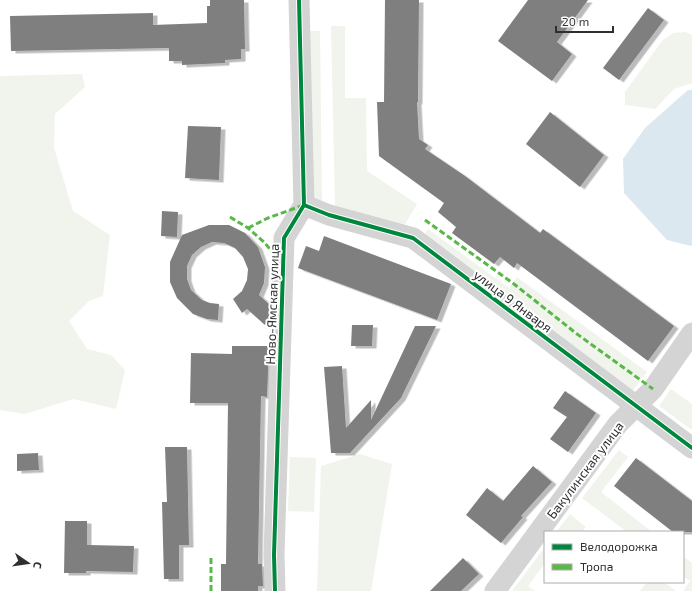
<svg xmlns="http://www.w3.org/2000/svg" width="692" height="591" font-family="'Exo 2',sans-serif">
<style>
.green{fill:#f1f4ed}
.water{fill:#dbe8f0}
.building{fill:#7f7f7f;filter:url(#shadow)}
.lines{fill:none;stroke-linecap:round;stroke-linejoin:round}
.street{stroke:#d4d4d4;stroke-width:21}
.quiet{stroke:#58b947;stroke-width:3;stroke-dasharray:6 3;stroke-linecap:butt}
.cycleway-casing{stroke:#fff;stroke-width:6}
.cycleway{stroke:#00873e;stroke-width:4}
.labels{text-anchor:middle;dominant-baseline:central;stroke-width:4;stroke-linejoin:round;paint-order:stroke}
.street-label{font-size:13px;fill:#2f2f2f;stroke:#fff}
</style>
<defs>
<filter id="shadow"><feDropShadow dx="4.5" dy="2.5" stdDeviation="0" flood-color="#0004"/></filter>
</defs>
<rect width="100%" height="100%" fill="#fff"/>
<g class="green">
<polygon points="331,26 345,26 345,98 366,98 367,171 417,204 401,231 335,206"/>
<polygon points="307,31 320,31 322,203 309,203"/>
<polygon points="685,32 692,35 692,83 674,89 655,109 625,105 625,92 662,41 673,33"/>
<polygon points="82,74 85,87 55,114 54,148 73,211 110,235 103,296 89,301 69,321 87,349 111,355 125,370 116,409 73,399 25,414 0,410 0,76"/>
<polygon points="428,229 509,288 517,277 647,372 631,393 422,238"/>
<polygon points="671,389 692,404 692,430 659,406"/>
<polygon points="619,450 628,457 601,492 652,532 627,532 582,498"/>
<polygon points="360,454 392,464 371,591 317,591 321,466"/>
<polygon points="290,457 316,458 314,512 288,511"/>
<polygon points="570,514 586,527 582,532 556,532"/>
<polygon points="545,547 545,563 528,586 535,591 512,591"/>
<polygon points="683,556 692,563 692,591 683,591 690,581 683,576"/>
<polygon points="647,582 664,582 676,591 640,591"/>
</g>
<polygon class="water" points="688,90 692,90 692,245 691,246 667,240 624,193 623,159 645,128"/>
<g class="building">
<polygon points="210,0 244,0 245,49 241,49 241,59 225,60 225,63 182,65 182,61 169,61 169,48 11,51 10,16 153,13 153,25 207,23 207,6 210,6"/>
<polygon points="385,0 419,0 418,102 417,102 419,139 428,145 425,149 465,176 540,233 543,229 674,326 648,361 517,263 514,268 500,257 494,264 452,233 456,227 438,212 444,203 379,156 377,102 384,102"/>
<polygon points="528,0 588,0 557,42 572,54 552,81 498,41"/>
<polygon points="648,8 664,20 619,80 603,68"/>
<polygon points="550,112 604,155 580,187 526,144"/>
<polygon points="188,126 221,127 219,180 185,178"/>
<polygon points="162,211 178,212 177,237 161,236"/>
<polygon points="209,225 229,225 245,233 258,247 265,267 264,283 259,295 270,305 269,319 265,325 247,309 242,313 233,299 242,291 247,280 248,269 243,257 235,248 224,243 212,242 201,247 192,255 187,266 187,279 191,290 202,300 210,303 219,304 218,320 207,319 193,314 177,298 170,282 170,262 182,235"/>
<polygon points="324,236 451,284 437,320 298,268 306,246 319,251"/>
<polygon points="352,325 373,325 372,346 351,346"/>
<polygon points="415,326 436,326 401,398 350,453 331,453 324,367 342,366 346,428 371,400 371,420"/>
<polygon points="232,346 269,346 267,397 261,396 258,564 262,564 263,586 258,586 258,591 221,591 221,564 226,564 228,403 190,403 191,353 232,354"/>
<polygon points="565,391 596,413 568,452 550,439 567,417 553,408"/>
<polygon points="165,447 187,447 189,545 179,545 179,579 164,579 162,502 167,502"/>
<polygon points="38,453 39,470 17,471 17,454"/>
<polygon points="636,458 692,501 692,532 673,532 614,486"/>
<polygon points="533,466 552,482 521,516 523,517 501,543 466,515 487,488 503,501"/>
<polygon points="65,521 87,521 87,545 134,546 133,572 86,571 86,573 64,573"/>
<polygon points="463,558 479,574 461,591 430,591"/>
</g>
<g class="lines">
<g class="street">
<polyline points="304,205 329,215 413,238 692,448"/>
<polyline points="275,591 274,555 284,238 304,205 299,0"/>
<polyline points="495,591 618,424 653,389 692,333"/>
</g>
<g class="quiet">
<polyline points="230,217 248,228 264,242 284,266"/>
<polyline points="425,220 514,284 577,334 653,389"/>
<polyline points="248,228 268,218 304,205"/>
<polyline points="211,591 211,555"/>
</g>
<defs>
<g id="cycleway">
<polyline points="304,205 329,215 413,238 692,448"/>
<polyline points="275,591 274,555 284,238 304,205 299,0"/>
</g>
</defs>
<use href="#cycleway" class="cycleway-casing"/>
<use href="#cycleway" class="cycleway"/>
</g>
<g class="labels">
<g class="street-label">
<text transform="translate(513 301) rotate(37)">улица 9 Января</text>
<text transform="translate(272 304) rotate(-88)">Ново-Ямская улица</text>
<text transform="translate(585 470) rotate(-53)">Бакулинская улица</text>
</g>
</g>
<rect x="544" y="531" width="140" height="52" fill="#ffffff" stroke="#acacac"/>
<rect x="552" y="544" width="20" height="6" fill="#00873e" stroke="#acacac"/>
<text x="580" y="551" font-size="12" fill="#2f2f2f">Велодорожка</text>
<rect x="552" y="564" width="20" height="6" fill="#58b947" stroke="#acacac"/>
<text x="580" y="571" font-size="12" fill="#2f2f2f">Тропа</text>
<g transform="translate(28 563) rotate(103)" stroke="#ffffff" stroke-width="3" paint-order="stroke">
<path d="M0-3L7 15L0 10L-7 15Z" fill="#2f2f2f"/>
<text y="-6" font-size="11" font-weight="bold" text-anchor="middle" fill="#2f2f2f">С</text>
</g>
<path d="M556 26v6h57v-6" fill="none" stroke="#2f2f2f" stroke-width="2"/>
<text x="562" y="26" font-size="12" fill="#2f2f2f" stroke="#ffffff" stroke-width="3" paint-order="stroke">20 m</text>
</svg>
